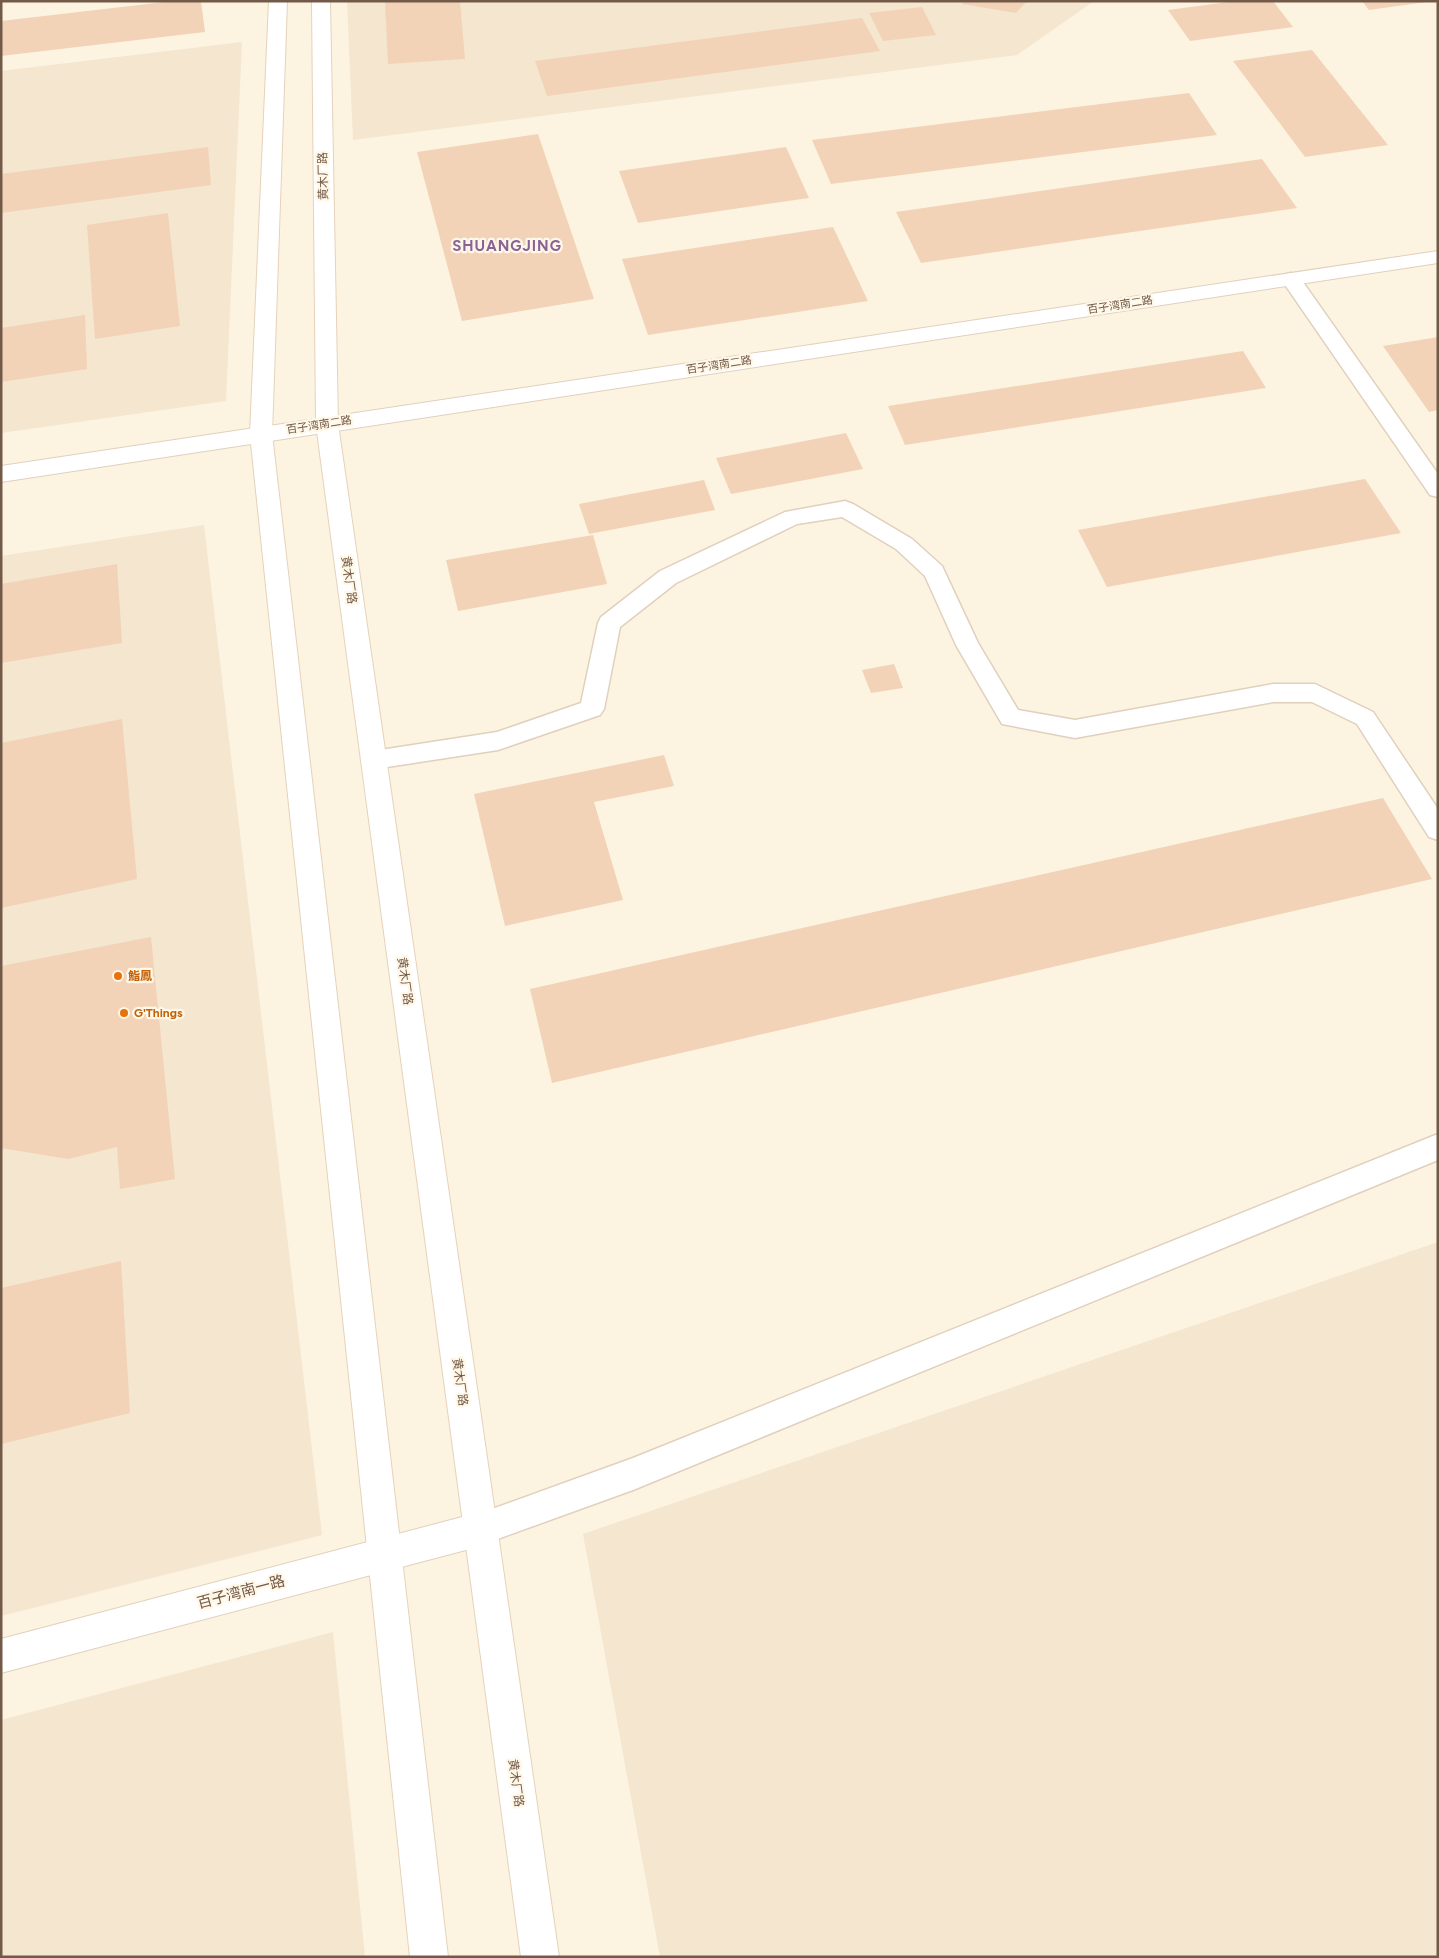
<svg xmlns="http://www.w3.org/2000/svg" width="1439" height="1958" font-family="Figtree,'Noto Sans SC',sans-serif">
<style>
.residential{fill:#f4e6cf}
.building{fill:#f2d3b8}
.lines{fill:none;stroke-linecap:round;stroke-linejoin:round}
.service-casing{stroke:#e0d0bd;stroke-width:3}
.tertiary-casing{stroke:#e0d0bd;stroke-width:2}
.secondary-casing{stroke:#e5d2ba;stroke-width:2}
.service{fill:#fff;fill-rule:evenodd}
.tertiary{fill:#fff;fill-rule:evenodd}
.secondary{fill:#fff;fill-rule:evenodd}
.food-dot{fill:#e8710a;stroke:#fff7e7;stroke-width:2}
.labels{text-anchor:middle;dominant-baseline:central;stroke-width:4.5;stroke-linejoin:round;paint-order:stroke}
.far-street-label{font-size:11px;fill:#735a48;stroke:#fff7e7}
.street-label{font-size:12px;fill:#735a48;stroke:#fff7e7}
.food-label{font-size:12px;font-weight:bold;fill:#c56008;stroke:#fff7e7;text-anchor:start}
.far-district-label{font-size:15px;font-weight:bold;letter-spacing:1px;fill:#896397;stroke:#fff7e7}
.near-street-label{font-size:15px;fill:#735a48;stroke:#fff7e7}
</style>
<rect width="100%" height="100%" fill="#fcf4e1"/>
<g class="residential">
<polygon points="347,1 1094,1 1017,55 353,140"/>
<polygon points="242,42 226,401 1,433 1,71"/>
<polygon points="204,525 322,1535 1,1616 1,556"/>
<polygon points="1438,1242 1438,1957 660,1957 583,1534"/>
<polygon points="333,1632 365,1957 1,1957 1,1720"/>
</g>
<g class="building">
<polygon points="173,1 201,1 205,32 1,56 1,21"/>
<polygon points="385,1 460,1 465,59 388,64"/>
<polygon points="965,1 1027,1 1016,13 962,4"/>
<polygon points="1236,1 1273,1 1293,27 1190,41 1168,10"/>
<polygon points="1362,1 1427,1 1427,2 1369,10"/>
<polygon points="922,7 936,35 883,41 869,13"/>
<polygon points="862,18 880,51 547,96 535,61"/>
<polygon points="1312,50 1388,145 1305,157 1233,61"/>
<polygon points="1189,93 1217,135 831,184 812,140"/>
<polygon points="538,134 594,299 462,321 417,152"/>
<polygon points="208,147 211,185 1,213 1,174"/>
<polygon points="786,147 809,198 638,223 619,171"/>
<polygon points="1262,159 1297,208 921,263 896,212"/>
<polygon points="168,213 180,326 95,339 87,225"/>
<polygon points="833,227 868,301 648,335 622,259"/>
<polygon points="85,315 87,369 1,382 1,328"/>
<polygon points="1438,337 1438,410 1429,412 1383,346"/>
<polygon points="1243,351 1266,388 905,445 888,406"/>
<polygon points="846,433 863,469 731,494 716,458"/>
<polygon points="1365,479 1401,533 1107,587 1078,530"/>
<polygon points="704,480 715,510 589,534 579,504"/>
<polygon points="593,535 607,584 458,611 446,560"/>
<polygon points="117,564 122,643 1,663 1,584"/>
<polygon points="894,664 903,688 871,693 862,670"/>
<polygon points="122,719 137,879 1,908 1,743"/>
<polygon points="664,755 674,786 594,802 623,900 505,926 474,794"/>
<polygon points="1383,798 1432,879 552,1083 530,989"/>
<polygon points="151,937 175,1179 120,1189 117,1147 68,1159 1,1148 1,966"/>
<polygon points="121,1261 130,1413 1,1444 1,1288"/>
</g>
<g class="lines">
<defs>
<g id="service">
<polygon points="1291,273 1298,275 1438,474 1438,497 1430,495 1281,279 1284,275"/>
<polygon points="845,501 853,504 912,539 942,566 978,643 1018,710 1075,720 1273,684 1315,684 1373,712 1438,809 1438,840 1429,837 1357,724 1312,702 1273,702 1075,738 1002,724 956,645 925,576 896,549 842,517 797,524 676,583 620,627 604,709 600,715 498,750 374,769 366,767 362,760 366,753 374,751 497,732 581,703 598,623 601,617 660,571 785,512"/>
<polygon points="1438,1134 1438,1160 633,1490 481,1545 470,1540 465,1529 470,1518 481,1513 633,1458"/>
</g>
<g id="tertiary">
<polygon points="1438,251 1438,263 1,482 1,466"/>
<polygon points="481,1512 493,1517 498,1529 493,1541 481,1546 1,1673 1,1639"/>
</g>
<g id="secondary">
<polygon points="269,1 287,1 272,434 448,1957 410,1957 250,434"/>
<polygon points="312,1 330,1 338,424 559,1957 521,1957 316,424"/>
</g>
</defs>
<use href="#service" class="service-casing"/>
<use href="#tertiary" class="tertiary-casing"/>
<use href="#secondary" class="secondary-casing"/>
<use href="#service" class="service"/>
<use href="#tertiary" class="tertiary"/>
<use href="#secondary" class="secondary"/>
</g>
<g class="food-dot">
<circle cx="118" cy="976" r="5"/>
<circle cx="124" cy="1013" r="5"/>
</g>
<g class="labels">
<g class="far-street-label">
<text transform="translate(1120 305) rotate(-9)">百子湾南二路</text>
<text transform="translate(719 365) rotate(-9)">百子湾南二路</text>
<text transform="translate(319 425) rotate(-9)">百子湾南二路</text>
</g>
<g class="street-label">
<text transform="translate(323 176) rotate(-91)">黄木厂路</text>
<text transform="translate(349 580) rotate(82)">黄木厂路</text>
<text transform="translate(405 981) rotate(82)">黄木厂路</text>
<text transform="translate(460 1382) rotate(82)">黄木厂路</text>
<text transform="translate(516 1783) rotate(82)">黄木厂路</text>
</g>
<g class="food-label">
<text x="128" y="976">鮨鳳</text>
<text x="134" y="1013">G'Things</text>
</g>
<g class="far-district-label">
<text x="507" y="246">SHUANGJING</text>
</g>
<g class="near-street-label">
<text transform="translate(241 1592) rotate(-15)">百子湾南一路</text>
</g>
</g>
<rect width="1439" height="1958" fill="none" stroke="#735a48" stroke-width="5"/>
</svg>
